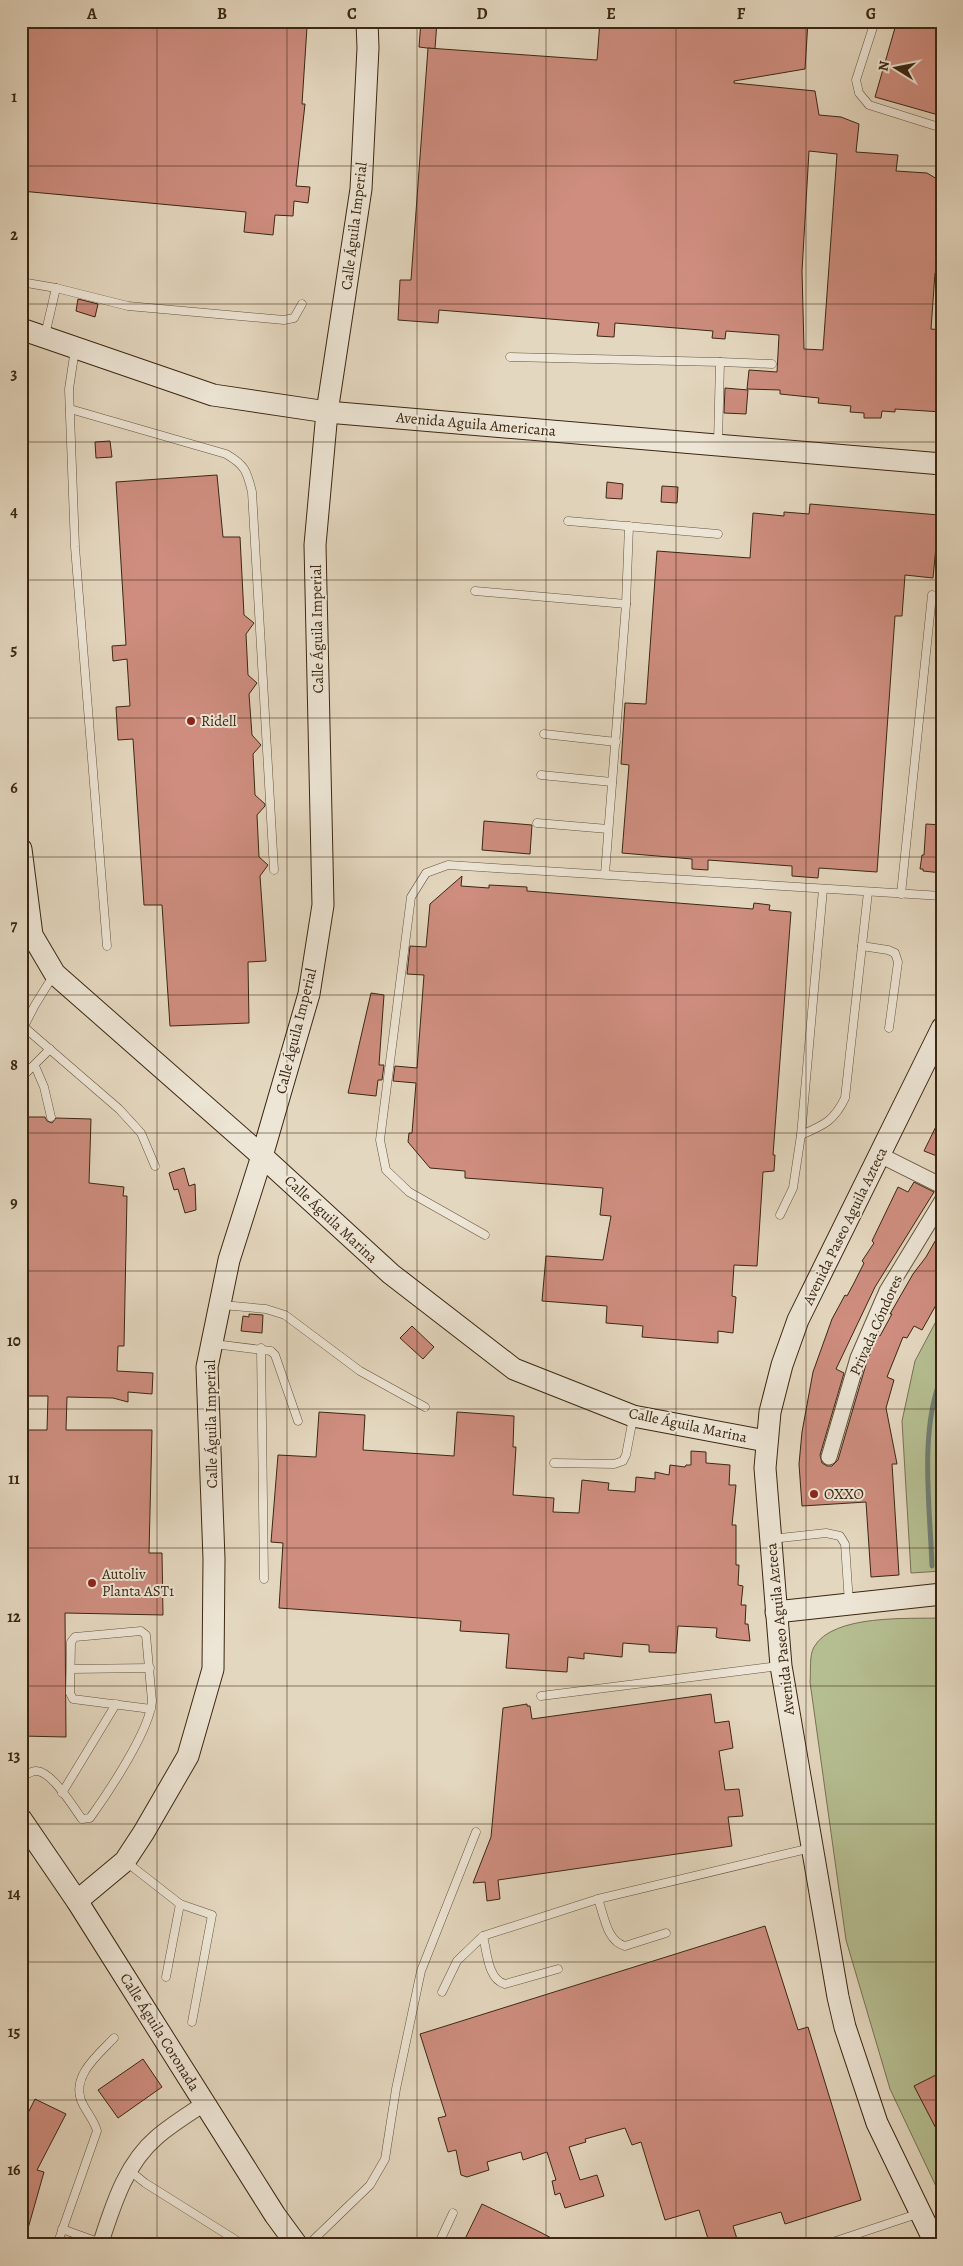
<svg xmlns="http://www.w3.org/2000/svg" width="963" height="2266" font-family="Alegreya,serif">
<style>
.green{fill:#b5be91;stroke:#787252}
.lines{fill:none;stroke-linecap:round;stroke-linejoin:round}
.stream{stroke:#717f73;stroke-width:5}
.building{fill:#ce8d7f;stroke:#3b2712;fill-rule:evenodd}
.lane-casing{stroke:#65533d;stroke-width:9}
.street-casing{stroke:#65533d;stroke-width:17}
.secondary-casing{stroke:#3b2712;stroke-width:23}
.lane{stroke:#ede5d5;stroke-width:8}
.street{stroke:#ede5d5;stroke-width:15}
.secondary{stroke:#ede5d5;stroke-width:21}
.grid{fill:none;stroke:#3b2712;stroke-width:1;stroke-opacity:0.55}
.poi-dot{fill:#8f2418;stroke:#ede5d5;stroke-width:2}
.labels{text-anchor:middle;dominant-baseline:central;stroke-width:4;stroke-linejoin:round;paint-order:stroke}
.street-label{font-size:15px;fill:#3b2712;stroke:#ede5d5}
.poi-label{font-size:15px;fill:#3b2712;stroke:#ede5d5;text-anchor:start}
.neatline{fill:none;stroke:#3b2712;stroke-width:2}
.grid-label{font-size:16px;text-anchor:middle;font-weight:bold;fill:#3b2712}
</style>
<rect width="100%" height="100%" fill="#e4d7bf"/>
<filter id="stains"><feTurbulence type="fractalNoise" baseFrequency=".004" numOctaves="4"/><feColorMatrix values="0 0 0 0 .2 0 0 0 0 .09 0 0 0 0 .02 0 0 0 .5 -.17"/></filter>
<radialGradient id="worn" r=".72"><stop offset=".6" stop-color="#630" stop-opacity="0"/><stop offset="1" stop-color="#630" stop-opacity=".3"/></radialGradient>
<g class="green">
<polygon points="942,1310 942,1571 911,1573 902,1421 915,1361"/>
<path d="M942,1618V2199L890,2089L846,1940L810,1682C811,1672 809,1655 814,1647C833,1614 908,1619 942,1618Z"/>
</g>
<g class="lines">
<g class="stream">
<path d="M932,1566C930,1508 919,1429 942,1376"/>
<polyline points="938,1625 942,1694"/>
</g>
</g>
<g class="building">
<polygon points="21,21 303,21 304,27 307,27 302,104 305,104 296,186 310,187 308,203 294,201 293,216 275,215 273,235 244,232 246,212 21,191"/>
<polygon points="421,21 437,21 435,49 419,47"/>
<path d="M600,21H808L805,69L734,81V83L815,91L819,115L841,117L859,124L856,152L898,155L896,171L927,173L942,182V274L935,273L931,329L942,330V412L895,409V412L882,411L881,418H864V413L850,412L851,406L818,403L819,398L780,394V390L747,389L749,370L777,372L779,335L726,331L725,339L712,338L713,331L615,323L614,337L597,336L599,323L439,310L438,323L398,320L400,280H411L428,48L597,60ZM809,151L837,154L823,350L804,349L802,271Z"/>
<polygon points="897,21 942,21 942,116 875,97"/>
<polygon points="78,299 98,304 95,317 76,311"/>
<polygon points="725,388 748,390 746,414 724,413"/>
<polygon points="110,441 112,457 96,458 95,442"/>
<polygon points="217,475 223,537 240,537 244,615 254,623 246,634 248,675 257,683 249,694 252,735 261,745 253,754 255,795 265,804 265,806 257,815 259,857 268,865 260,876 266,961 248,962 249,1023 170,1026 162,905 144,905 133,739 118,740 116,707 130,706 127,659 113,661 112,646 126,645 116,482"/>
<polygon points="607,482 623,484 622,499 606,498"/>
<polygon points="662,486 678,487 677,503 661,502"/>
<polygon points="810,504 939,515 933,578 905,575 902,616 895,616 877,872 819,868 818,878 792,876 792,866 708,860 708,870 692,869 692,859 622,853 629,765 621,764 625,703 646,704 657,551 750,558 753,513 784,516 784,512 809,514"/>
<polygon points="484,821 532,825 530,854 482,850"/>
<polygon points="926,824 942,825 942,873 923,871 923,869 920,869 922,855 924,855"/>
<polygon points="462,876 461,886 489,888 489,885 527,887 527,891 753,909 754,903 770,905 769,910 791,912 773,1155 775,1155 774,1171 763,1172 757,1266 734,1265 732,1296 736,1297 733,1333 718,1331 718,1343 642,1337 643,1326 606,1323 607,1306 542,1301 546,1256 603,1260 611,1216 600,1215 603,1188 465,1178 465,1171 430,1168 408,1142 409,1133 412,1133 416,1083 393,1081 395,1066 417,1068 424,975 407,974 410,946 426,947 430,904"/>
<polygon points="371,993 384,995 379,1065 384,1065 382,1080 378,1080 376,1096 348,1093"/>
<polygon points="942,1114 942,1158 924,1151"/>
<polygon points="21,1117 45,1117 47,1121 52,1123 56,1118 91,1119 89,1183 124,1187 123,1196 127,1196 124,1346 118,1346 117,1371 153,1373 152,1394 128,1392 128,1402 113,1398 67,1397 66,1430 152,1430 149,1553 162,1553 163,1615 65,1613 66,1737 21,1736 21,1430 47,1430 48,1396 21,1396"/>
<polygon points="184,1168 189,1186 195,1184 196,1210 185,1213 178,1189 174,1190 169,1173"/>
<polygon points="914,1182 934,1192 875,1287 836,1369 844,1373 820,1455 822,1463 827,1466 832,1466 838,1460 867,1361 878,1335 880,1336 892,1314 890,1314 913,1274 926,1257 942,1229 942,1309 936,1305 922,1330 914,1326 907,1338 903,1337 887,1377 894,1380 886,1408 897,1464 892,1464 899,1575 871,1577 866,1502 802,1506 799,1464 802,1432 813,1372 832,1319 845,1295 847,1296 854,1283 864,1263 862,1261 874,1243 872,1241 898,1187 908,1192"/>
<polygon points="249,1314 263,1315 262,1333 241,1331 243,1316 249,1317"/>
<polygon points="412,1326 434,1347 423,1359 400,1338"/>
<polygon points="319,1412 365,1415 363,1450 454,1456 457,1412 514,1416 513,1447 516,1447 513,1495 554,1498 553,1512 579,1513 582,1480 609,1483 608,1490 635,1492 636,1477 655,1479 655,1472 669,1475 670,1465 685,1467 686,1465 691,1465 691,1451 706,1452 706,1463 730,1465 729,1485 736,1485 732,1525 736,1525 736,1565 739,1565 738,1585 743,1586 741,1605 746,1605 745,1624 748,1624 750,1641 719,1638 716,1637 717,1628 678,1626 676,1653 649,1652 649,1645 623,1643 622,1657 584,1653 584,1659 568,1657 567,1672 506,1668 509,1634 460,1631 461,1621 279,1608 283,1543 271,1542 278,1455 316,1457"/>
<polygon points="711,1694 715,1723 729,1721 733,1748 719,1751 725,1790 739,1789 743,1816 728,1817 732,1846 498,1880 500,1899 487,1901 485,1882 473,1883 491,1837 503,1708 527,1704 527,1706 530,1706 532,1719"/>
<polygon points="765,1926 798,2030 808,2027 861,2200 785,2224 781,2212 733,2226 737,2239 718,2245 710,2245 699,2210 665,2220 641,2142 632,2145 625,2128 585,2139 586,2142 569,2147 580,2180 597,2175 604,2196 565,2208 560,2193 555,2195 552,2181 556,2180 547,2152 523,2160 521,2152 487,2162 489,2170 467,2177 461,2175 456,2150 448,2152 438,2118 446,2116 420,2034"/>
<polygon points="143,2059 162,2087 118,2118 98,2090"/>
<polygon points="942,2072 942,2140 914,2086"/>
<polygon points="35,2099 66,2114 37,2170 44,2172 25,2239 21,2238 21,2127"/>
<polygon points="482,2204 536,2230 565,2245 462,2245"/>
</g>
<g class="lines">
<defs>
<g id="lane">
<polyline points="875,21 856,80 859,93 869,105 942,128"/>
<polyline points="21,282 56,288"/>
<polyline points="45,335 56,288 128,306 284,320 294,318 302,304"/>
<polyline points="75,349 69,389 75,547 107,946"/>
<polyline points="510,357 720,362 718,443"/>
<polyline points="720,362 772,364"/>
<path d="M70,409L226,454C245,465 247,471 252,492L274,870"/>
<polyline points="568,521 718,534"/>
<polyline points="475,591 626,604"/>
<polyline points="544,734 616,742"/>
<polyline points="541,775 612,782"/>
<polyline points="537,823 608,829"/>
<polyline points="605,874 626,604 629,526"/>
<polyline points="901,894 932,595"/>
<polyline points="862,946 888,950 895,953 898,962 889,1028"/>
<polyline points="24,1027 119,1109 141,1133 155,1166"/>
<polyline points="22,1030 35,1005 53,976"/>
<polyline points="35,1066 44,1087 51,1117"/>
<polyline points="21,1078 50,1049"/>
<path d="M801,1135C824,1125 834,1121 845,1098L868,892"/>
<polyline points="780,1215 793,1188 801,1135 823,889"/>
<polyline points="485,1235 409,1192 386,1170 380,1140 411,897 426,873 448,865 942,896"/>
<polyline points="222,1305 266,1309 285,1315 360,1371 425,1407"/>
<polyline points="214,1344 271,1351 275,1355 298,1421"/>
<polyline points="261,1348 264,1579"/>
<polyline points="554,1463 614,1464 623,1461 626,1455 633,1418"/>
<polyline points="771,1539 826,1533 840,1536 845,1544 849,1603"/>
<polyline points="71,1669 150,1668"/>
<polyline points="541,1696 779,1666"/>
<path d="M21,1777C25,1775 32,1771 36,1771C52,1771 73,1807 82,1819L90,1818C108,1793 150,1730 152,1701L146,1635L141,1631L75,1637L71,1642L70,1693L73,1699L151,1709"/>
<polyline points="62,1793 116,1704"/>
<polyline points="125,1861 180,1904 212,1915 192,2022"/>
<path d="M598,1899C604,1915 607,1942 625,1946L666,1933"/>
<path d="M483,1936C487,1952 488,1980 505,1984L558,1969"/>
<polyline points="166,1977 180,1904"/>
<polyline points="442,1992 457,1961 483,1936 598,1899 811,1848"/>
<polyline points="129,2170 145,2183 239,2242"/>
<polyline points="62,2229 101,2243"/>
<path d="M57,2245L97,2131C94,2119 85,2111 81,2100C72,2075 99,2054 114,2038"/>
<polyline points="308,2245 370,2185 385,2159 396,2089 421,1971 476,1832"/>
<polyline points="438,2245 453,2213"/>
<polyline points="824,2245 920,2213"/>
</g>
<g id="street">
<polyline points="880,1155 942,1186"/>
<polyline points="829,1457 858,1358 887,1291 942,1201"/>
<path d="M100,2245C113,2206 125,2164 157,2137C172,2124 189,2114 205,2103"/>
</g>
<g id="secondary">
<polyline points="21,329 213,395 327,412 942,464"/>
<polyline points="21,849 32,935 55,974 262,1156 391,1274 514,1369 633,1416 766,1441"/>
<polyline points="776,1612 942,1594"/>
<polyline points="21,1819 77,1901 275,2215 297,2245"/>
<polyline points="77,1901 125,1861 144,1832 188,1756 213,1669 214,1559 207,1367 229,1260 262,1156 309,994 323,905 315,545 327,412 361,189 368,48 367,21"/>
<polyline points="936,2245 877,2123 845,2027 838,1997 781,1666 765,1468 770,1412 782,1365 798,1320 942,1028"/>
</g>
</defs>
<use href="#lane" class="lane-casing"/>
<use href="#street" class="street-casing"/>
<use href="#secondary" class="secondary-casing"/>
<use href="#lane" class="lane"/>
<use href="#street" class="street"/>
<use href="#secondary" class="secondary"/>
</g>
<path class="grid" d="M157,21V2245M287,21V2245M417,21V2245M546,21V2245M676,21V2245M806,21V2245M21,166H942M21,304H942M21,442H942M21,580H942M21,718H942M21,857H942M21,995H942M21,1133H942M21,1271H942M21,1409H942M21,1548H942M21,1686H942M21,1824H942M21,1962H942M21,2100H942"/>
<g class="poi-dot">
<circle cx="191" cy="721" r="5"/>
<circle cx="814" cy="1494" r="5"/>
<circle cx="92" cy="1583" r="5"/>
</g>
<g class="labels">
<g class="street-label">
<text transform="translate(354 226) rotate(-83)">Calle Águila Imperial</text>
<text transform="translate(476 424) rotate(5)">Avenida Aguila Americana</text>
<text transform="translate(317 629) rotate(-91)">Calle Águila Imperial</text>
<text transform="translate(296 1031) rotate(-76)">Calle Águila Imperial</text>
<text transform="translate(331 1219) rotate(43)">Calle Águila Marina</text>
<text transform="translate(845 1226) rotate(-64)">Avenida Paseo Aguila Azteca</text>
<text transform="translate(876 1325) rotate(-66)">Privada Cóndores</text>
<text transform="translate(211 1424) rotate(-91)">Calle Águila Imperial</text>
<text transform="translate(688 1425) rotate(12)">Calle Águila Marina</text>
<text transform="translate(780 1629) rotate(-96)">Avenida Paseo Aguila Azteca</text>
<text transform="translate(160 2032) rotate(58)">Calle Águila Coronada</text>
</g>
<g class="poi-label">
<text x="201" y="721">Ridell</text>
<text x="824" y="1494">OXXO</text>
<text x="102" y="1574">Autoliv<tspan x="102" dy="17">Planta AST1</tspan></text>
</g>
</g>
<rect width="963" height="2266" fill="none" stroke="#e4d7bf" stroke-width="55"/>
<g transform="translate(896 68) rotate(280)" stroke="#ede5d5" stroke-width="4" paint-order="stroke">
<path d="M0-4L9 19L0 12L-9 19Z" fill="#3b2712"/>
<text y="-8" font-size="14" font-weight="bold" text-anchor="middle" fill="#3b2712">N</text>
</g>
<rect x="28" y="28" width="908" height="2210" class="neatline"/>
<g class="grid-label">
<text x="92" y="19">A</text>
<text x="222" y="19">B</text>
<text x="352" y="19">C</text>
<text x="482" y="19">D</text>
<text x="611" y="19">E</text>
<text x="741" y="19">F</text>
<text x="871" y="19">G</text>
<text x="14" y="102">1</text>
<text x="14" y="240">2</text>
<text x="14" y="379">3</text>
<text x="14" y="517">4</text>
<text x="14" y="655">5</text>
<text x="14" y="793">6</text>
<text x="14" y="931">7</text>
<text x="14" y="1070">8</text>
<text x="14" y="1208">9</text>
<text x="14" y="1346">10</text>
<text x="14" y="1484">11</text>
<text x="14" y="1622">12</text>
<text x="14" y="1761">13</text>
<text x="14" y="1899">14</text>
<text x="14" y="2037">15</text>
<text x="14" y="2175">16</text>
</g>
<rect width="100%" height="100%" filter="url(#stains)"/>
<rect width="100%" height="100%" fill="url(#worn)"/>
</svg>
